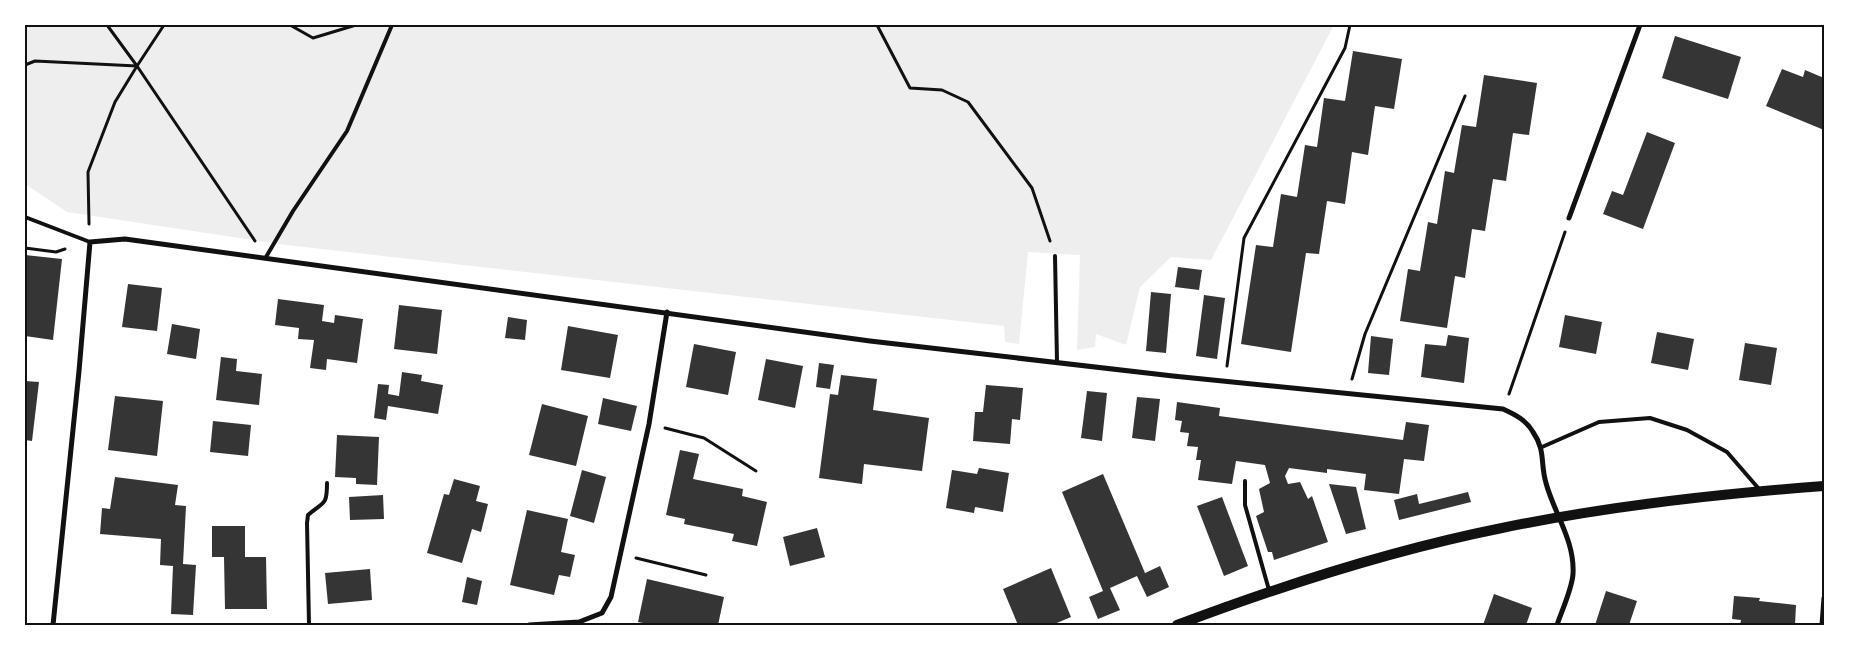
<svg xmlns="http://www.w3.org/2000/svg" width="1849" height="650" font-family="'PT Sans',sans-serif">
<style>
.green{fill:#eee}
.building{fill:#353535}
.lines{fill:none;stroke-linecap:round;stroke-linejoin:round}
.path{stroke:#111;stroke-width:3}
.service{stroke:#111;stroke-width:4}
.minor{stroke:#111;stroke-width:5}
.secondary{stroke:#111;stroke-width:10}
.neatline{fill:none;stroke:#111;stroke-width:2}
</style>
<rect width="100%" height="100%" fill="#fff"/>
<polygon class="green" points="25,25 1334,25 1211,260 1171,257 1140,287 1126,345 1096,334 1095,347 1077,350 1080,255 1028,252 1019,344 1005,342 1004,326 286,245 67,212 25,184"/>
<g class="building">
<polygon points="1675,36 1741,57 1728,99 1662,78"/>
<polygon points="1353,51 1402,59 1394,109 1375,106 1368,155 1352,152 1345,204 1327,201 1319,254 1306,253 1291,352 1241,344 1256,245 1273,247 1281,194 1297,197 1305,145 1317,147 1324,98 1345,101"/>
<polygon points="1782,69 1803,77 1805,70 1824,78 1824,130 1766,106"/>
<polygon points="1484,75 1537,83 1529,135 1513,133 1506,181 1493,179 1485,231 1472,229 1465,278 1455,276 1447,328 1400,321 1408,269 1420,271 1428,222 1437,224 1445,171 1454,173 1462,125 1476,127"/>
<polygon points="1647,132 1675,143 1643,229 1603,214 1612,191 1623,195"/>
<polygon points="25,255 62,259 53,340 25,336"/>
<polygon points="1178,267 1202,270 1199,290 1175,287"/>
<polygon points="128,284 162,288 157,331 122,327"/>
<polygon points="1151,292 1171,294 1166,353 1146,351"/>
<polygon points="1204,295 1225,298 1217,359 1196,356"/>
<polygon points="278,299 324,305 322,321 334,323 335,315 363,319 357,363 327,359 326,370 310,368 314,340 298,339 299,328 275,325"/>
<polygon points="399,305 442,310 437,354 394,349"/>
<polygon points="1565,315 1602,322 1596,354 1559,347"/>
<polygon points="508,317 527,320 525,340 505,338"/>
<polygon points="172,324 200,329 196,359 167,354"/>
<polygon points="568,326 618,335 610,378 561,370"/>
<polygon points="1657,332 1694,339 1688,370 1651,363"/>
<polygon points="1448,335 1469,338 1464,383 1421,377 1425,344 1446,346"/>
<polygon points="1371,336 1393,339 1389,375 1368,373"/>
<polygon points="1745,343 1777,348 1771,385 1739,380"/>
<polygon points="694,344 736,352 728,395 686,387"/>
<polygon points="221,357 237,359 236,371 262,374 259,405 216,400"/>
<polygon points="766,359 803,366 795,408 758,400"/>
<polygon points="819,363 834,365 830,389 816,387"/>
<polygon points="402,372 422,375 421,381 443,385 438,414 388,406 386,420 374,418 378,384 389,385 388,394 399,396"/>
<polygon points="841,375 877,379 873,410 929,418 922,471 864,464 862,484 819,478 830,394 838,395"/>
<polygon points="25,381 39,382 32,441 25,440"/>
<polygon points="986,385 1023,388 1020,420 1012,419 1010,444 973,441 975,412 983,412"/>
<polygon points="1087,391 1107,393 1102,441 1081,438"/>
<polygon points="115,396 163,401 157,456 108,450"/>
<polygon points="1137,397 1160,399 1155,441 1132,438"/>
<polygon points="603,398 637,406 631,431 598,424"/>
<polygon points="1177,402 1220,408 1219,416 1403,440 1406,422 1429,425 1424,461 1404,459 1399,494 1364,490 1366,474 1327,469 1327,473 1289,468 1285,476 1288,484 1300,482 1308,499 1312,496 1328,542 1274,560 1272,552 1268,552 1256,516 1264,512 1259,489 1270,483 1265,465 1236,461 1232,484 1198,480 1201,460 1196,460 1198,447 1187,446 1189,433 1180,432 1182,421 1175,420"/>
<polygon points="542,404 588,416 576,466 529,455"/>
<polygon points="213,421 251,425 248,456 210,452"/>
<polygon points="337,435 379,437 377,485 356,484 356,478 335,477"/>
<polygon points="680,450 699,454 693,479 743,489 742,496 767,502 757,546 732,541 734,534 684,524 685,519 666,515"/>
<polygon points="979,468 1009,473 1003,512 975,507 974,513 946,508 952,470 977,474"/>
<polygon points="582,470 606,477 594,523 570,516"/>
<polygon points="1103,474 1145,573 1160,566 1169,587 1147,597 1137,576 1110,588 1120,610 1098,619 1089,597 1103,591 1062,492"/>
<polygon points="115,477 178,485 175,505 186,506 183,564 196,565 193,615 171,614 173,566 160,565 161,539 100,534 102,508 110,509"/>
<polygon points="454,479 480,486 476,501 488,504 481,532 472,529 462,563 427,553 444,494 449,495"/>
<polygon points="1329,484 1356,487 1366,529 1346,534"/>
<polygon points="1468,492 1471,502 1399,520 1394,500 1417,494 1419,504"/>
<polygon points="383,495 384,519 350,520 349,497"/>
<polygon points="1222,497 1248,566 1224,576 1197,506"/>
<polygon points="527,510 568,519 561,552 575,555 570,577 559,575 554,595 510,585"/>
<polygon points="212,526 245,526 245,557 266,557 267,609 225,609 224,557 212,557"/>
<polygon points="817,528 825,557 790,566 783,537"/>
<polygon points="1051,568 1071,617 1052,625 1018,625 1003,589"/>
<polygon points="370,569 372,600 328,604 325,573"/>
<polygon points="467,577 482,581 477,605 462,602"/>
<polygon points="647,579 724,597 718,625 653,625 638,622"/>
<polygon points="1606,591 1637,601 1629,625 1595,625"/>
<polygon points="1494,594 1532,608 1526,625 1483,625"/>
<polygon points="1734,596 1760,598 1759,601 1796,605 1795,625 1740,625 1741,620 1732,619"/>
</g>
<g class="lines">
<g class="path">
<polyline points="107,25 137,66 255,241"/>
<polyline points="290,25 313,38 356,25"/>
<polyline points="877,25 910,88 942,90 968,102 1032,188 1050,241"/>
<polyline points="25,65 35,61 137,66 164,25"/>
<polyline points="89,224 88,172 115,102 137,66"/>
<polyline points="25,248 56,252 65,249"/>
<polyline points="1227,366 1244,238 1345,48 1350,25"/>
<polyline points="1352,379 1365,334 1465,96"/>
<polyline points="1509,394 1565,232"/>
<polyline points="665,428 704,438 756,471"/>
<polyline points="636,558 706,575"/>
</g>
<g class="service">
<polyline points="25,217 90,242"/>
<polyline points="1055,256 1057,362"/>
<polyline points="266,257 293,211 347,131 392,25"/>
<polyline points="1542,447 1599,422 1650,418 1687,430 1727,452 1759,489"/>
<polyline points="1245,481 1245,505 1269,590"/>
<path d="M309,625L307,523L308,515C324,501 327,506 327,483"/>
</g>
<g class="minor">
<polyline points="1569,218 1640,25"/>
<path d="M53,625L79,371L90,242L125,239L870,341L1173,376L1503,409C1516,415 1526,420 1533,432C1546,451 1540,463 1546,483C1554,513 1575,541 1573,574C1572,589 1562,610 1557,625"/>
<polyline points="529,625 579,622 602,613 611,597 649,424 667,312"/>
<polyline points="1822,625 1824,598"/>
</g>
<path class="secondary" d="M1177,625C1283,585 1392,550 1502,528C1608,506 1716,494 1824,486"/>
</g>
<rect width="1849" height="650" fill="none" stroke="#ffffff" stroke-width="52"/>
<rect x="26" y="26" width="1797" height="598" class="neatline"/>
</svg>
